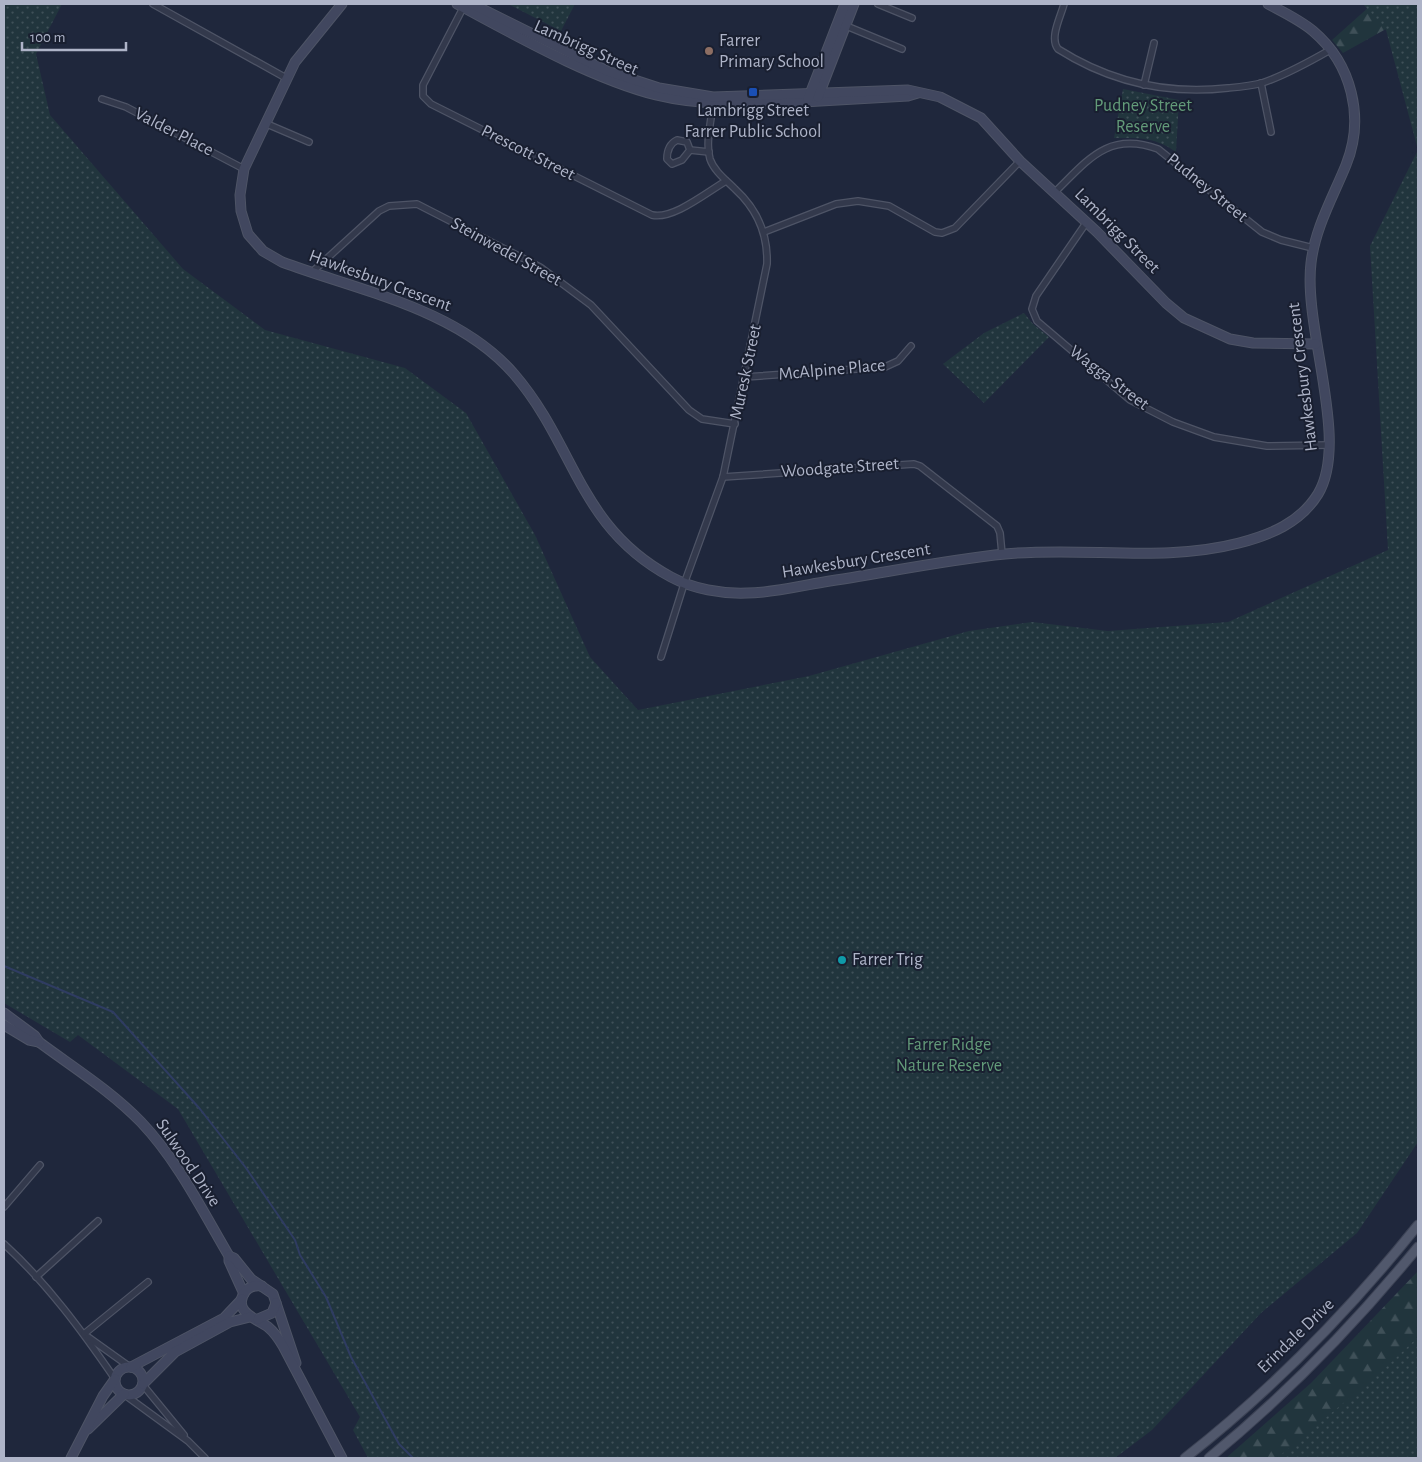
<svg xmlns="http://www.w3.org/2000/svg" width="1422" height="1462" font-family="'Alegreya Sans',sans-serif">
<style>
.forest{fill:url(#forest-firs)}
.park{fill:url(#park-dots)}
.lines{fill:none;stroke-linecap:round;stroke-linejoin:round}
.stream{stroke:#2f3c62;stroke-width:2}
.street-casing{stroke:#4e5466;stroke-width:8}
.secondary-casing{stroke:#4e5466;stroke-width:11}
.primary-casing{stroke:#3d4355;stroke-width:11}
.street{stroke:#33394c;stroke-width:5.5}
.secondary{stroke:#41475f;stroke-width:9}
.primary{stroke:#51586c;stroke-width:9}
.education-dot{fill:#8d6e63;stroke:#191f30;stroke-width:2}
.transit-dot{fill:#1a4fb4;stroke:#191f30;stroke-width:2}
.culture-dot{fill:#0f9aa8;stroke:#191f30;stroke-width:2}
.labels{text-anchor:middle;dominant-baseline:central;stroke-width:4;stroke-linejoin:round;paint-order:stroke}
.poi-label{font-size:18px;fill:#aeb4c8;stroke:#191f30;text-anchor:start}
.street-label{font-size:18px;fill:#aeb4c8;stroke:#191f30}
.park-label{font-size:18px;fill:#639b79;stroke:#191f30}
</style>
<defs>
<pattern id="forest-firs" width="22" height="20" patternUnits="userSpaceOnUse" patternTransform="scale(1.25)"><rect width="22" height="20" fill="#21353d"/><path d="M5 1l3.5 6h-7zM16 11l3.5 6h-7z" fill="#3f5058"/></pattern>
<pattern id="park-dots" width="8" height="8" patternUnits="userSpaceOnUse" patternTransform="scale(1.25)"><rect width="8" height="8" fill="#21353d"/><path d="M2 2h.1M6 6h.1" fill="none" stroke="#3f5058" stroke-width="1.8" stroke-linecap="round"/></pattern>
</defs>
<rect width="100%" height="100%" fill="#1f273c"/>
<g class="forest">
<polygon points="1418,4 1386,29 1343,53 1332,40 1370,6"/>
<polygon points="1418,1271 1418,1458 1226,1458 1311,1383"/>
</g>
<g class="park">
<polygon points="4,4 62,4 36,54 50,115 183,269 265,330 405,368 466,413 535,535 590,657 638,710 809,676 969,631 1032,622 1108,631 1228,622 1388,550 1370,246 1418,150 1386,30 1363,4 1418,4 1418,1142 1357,1233 1261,1313 1152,1430 1115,1458 368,1458 353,1430 360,1417 178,1109 78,1035 70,1042 4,1003"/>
<polygon points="508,4 575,4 561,31"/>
<path d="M1123,89L1179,100L1176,152C1155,137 1139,138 1114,138Z"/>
<polygon points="1024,313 1033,324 1049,337 984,403 943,364 984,333"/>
<polygon points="1418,1337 1418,1458 1277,1458 1382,1371"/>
</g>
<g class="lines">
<polyline class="stream" points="4,966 113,1012 200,1109 246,1168 295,1240 300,1255 326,1297 351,1357 399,1444 413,1458"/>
<defs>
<g id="street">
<polyline points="153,4 286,78"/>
<polyline points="878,4 912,18"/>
<path d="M1064,4C1061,16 1049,38 1058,49C1110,82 1166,95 1228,88C1239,87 1251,86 1262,83C1286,75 1309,62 1330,50"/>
<path d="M464,6L423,85V96L431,104L652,215C673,220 707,192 726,181"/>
<polyline points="844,25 902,49"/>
<polyline points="1261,83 1271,132"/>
<polyline points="1144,85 1154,43"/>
<polyline points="102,99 126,107 244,169"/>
<polyline points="267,124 309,142"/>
<path d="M677,140L687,142L690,150L682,160L672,164L667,159C667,151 669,144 677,140Z"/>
<polyline points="690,150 709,152"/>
<path d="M1055,192C1088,160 1108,131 1158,149L1262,232L1281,240L1313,248"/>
<polyline points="1086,223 1036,296 1032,309 1037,321 1130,400 1173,422 1214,437 1267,446 1329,445"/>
<polyline points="764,232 836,204 858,201 889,206 935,232 942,233 955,228 1020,161"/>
<polyline points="311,273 379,211 389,206 417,204 540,267 591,305 689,410 702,419 735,424"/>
<polyline points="745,377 885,367 898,361 911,346"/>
<polyline points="723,477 914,464 920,466 997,526 1000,533 1002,554"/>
<path d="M661,657L684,584L723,477L767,264C768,233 757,209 735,189C726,180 714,171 710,159C705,142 712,119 713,101"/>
<polyline points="4,1207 40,1165"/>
<path d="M4,1244C47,1283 82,1331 115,1379"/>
<polyline points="36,1277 98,1221"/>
<polyline points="84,1334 148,1282"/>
<polyline points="88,1337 130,1367"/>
<polyline points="143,1385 184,1435"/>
<polyline points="125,1395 188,1441 205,1458"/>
</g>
<g id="secondary">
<path d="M342,4L295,62L244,169L240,195L241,211L248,234L263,251L282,262C360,291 458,309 514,374C576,446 578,527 671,577C693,589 722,594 747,593C773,593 799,586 824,582C884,573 945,560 1005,554C1083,546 1162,563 1239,543C1270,535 1300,523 1318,494C1350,441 1303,328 1311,263C1315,228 1333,197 1346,165C1365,118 1352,64 1313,31C1300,20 1283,12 1268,4"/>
<path d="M457,4C517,36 590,78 656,95C705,107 753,104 803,102C838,100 873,98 908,96L918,93"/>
<polyline points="472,4 607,71 659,88 713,97 908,90 940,97 981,118 1020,161 1097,232 1166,303 1184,318 1230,339 1253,343 1316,344"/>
<polyline points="818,97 854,4"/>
<polyline points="808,99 845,4"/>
<path d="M4,1013L35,1036L39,1042C74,1068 111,1091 141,1122C178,1161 202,1210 229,1256V1261L244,1294"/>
<polyline points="4,1025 29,1040 39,1042"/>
<polyline points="229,1256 234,1258 251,1279 273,1294 296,1363"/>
<path d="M262,1286C255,1285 248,1287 244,1293C233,1312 257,1319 268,1327C274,1332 279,1339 283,1346L342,1458"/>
<polyline points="258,1319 272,1313 276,1303"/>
<circle cx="129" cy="1381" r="14"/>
<polyline points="131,1367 224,1318 242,1299"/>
<polyline points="143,1384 175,1352 230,1322 250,1317"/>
<polyline points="88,1429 124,1394"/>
<polyline points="71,1458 103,1396 115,1379"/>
</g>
<g id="primary">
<path d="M1185,1458C1272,1390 1349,1311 1418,1225"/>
<path d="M1209,1458C1286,1395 1355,1324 1418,1247"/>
</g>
</defs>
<use href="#street" class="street-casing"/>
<use href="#secondary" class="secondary-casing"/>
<use href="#primary" class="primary-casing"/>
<use href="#street" class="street"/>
<use href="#secondary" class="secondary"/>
<use href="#primary" class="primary"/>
</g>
<circle class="education-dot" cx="709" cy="51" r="5"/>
<rect class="transit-dot" x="748" y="87" width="10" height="10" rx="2.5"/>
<circle class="culture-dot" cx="842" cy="960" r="5"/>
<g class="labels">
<g class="poi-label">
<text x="719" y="41">Farrer<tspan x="719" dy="21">Primary School</tspan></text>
<text x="753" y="111" text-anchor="middle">Lambrigg Street<tspan x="753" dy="21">Farrer Public School</tspan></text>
<text x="852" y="960">Farrer Trig</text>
</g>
<g class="street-label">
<text transform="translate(586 48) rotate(24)">Lambrigg Street</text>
<text transform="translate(174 132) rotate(27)">Valder Place</text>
<text transform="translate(528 153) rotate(27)">Prescott Street</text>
<text transform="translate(1207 188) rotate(39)">Pudney Street</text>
<text transform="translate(1117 231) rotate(45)">Lambrigg Street</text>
<text transform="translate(506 252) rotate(29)">Steinwedel Street</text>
<text transform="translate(380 281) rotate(20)">Hawkesbury Crescent</text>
<text transform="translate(832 370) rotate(-5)">McAlpine Place</text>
<text transform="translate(746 372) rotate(-78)">Muresk Street</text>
<text transform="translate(1303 377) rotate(-97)">Hawkesbury Crescent</text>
<text transform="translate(1109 378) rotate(37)">Wagga Street</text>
<text transform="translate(840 468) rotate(-4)">Woodgate Street</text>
<text transform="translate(856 561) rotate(-9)">Hawkesbury Crescent</text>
<text transform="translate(188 1163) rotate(56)">Sulwood Drive</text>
<text transform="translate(1296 1336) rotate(-44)">Erindale Drive</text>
</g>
<g class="park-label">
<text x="1143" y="106">Pudney Street<tspan x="1143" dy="21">Reserve</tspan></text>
<text x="949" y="1045">Farrer Ridge<tspan x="949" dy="21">Nature Reserve</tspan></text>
</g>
</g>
<rect width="1422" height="1462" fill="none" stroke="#aeb4c8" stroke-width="10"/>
<path d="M22 42v8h104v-8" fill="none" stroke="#aeb4c8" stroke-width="2.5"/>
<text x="30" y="42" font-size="15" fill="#aeb4c8" stroke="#191f30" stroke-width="4" paint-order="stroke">100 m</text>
</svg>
